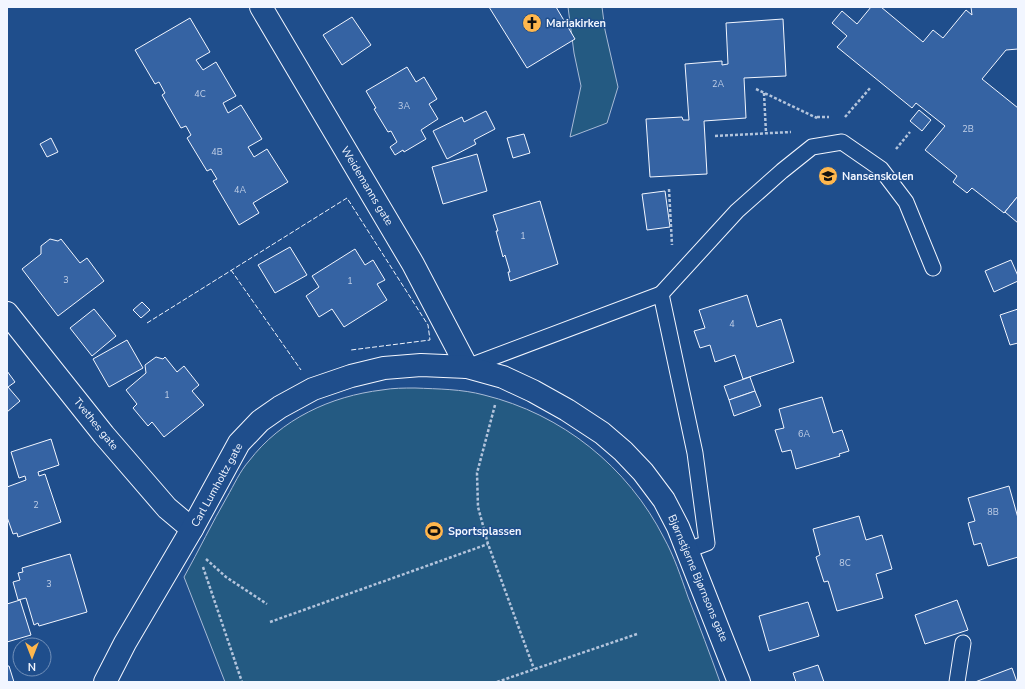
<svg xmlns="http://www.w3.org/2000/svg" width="1025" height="689" font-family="'Nunito Sans',sans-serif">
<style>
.green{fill:#245a82;stroke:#a8bbd7}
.building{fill:#3563a3;stroke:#f2f6ff}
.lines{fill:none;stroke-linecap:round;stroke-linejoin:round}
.lane-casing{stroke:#f2f6ff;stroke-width:17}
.street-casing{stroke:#f2f6ff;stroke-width:24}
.path{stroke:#b3c4dc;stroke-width:2.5;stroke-dasharray:3 2;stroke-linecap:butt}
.lane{stroke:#1f4e8c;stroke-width:15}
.street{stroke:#1f4e8c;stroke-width:22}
.fence{stroke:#f2f6ff;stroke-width:1;stroke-dasharray:5 2;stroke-linecap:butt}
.labels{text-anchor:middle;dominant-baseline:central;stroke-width:3;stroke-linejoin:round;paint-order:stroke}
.number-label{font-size:9px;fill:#c3d1e8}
.poi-label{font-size:11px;font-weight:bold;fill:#f2f6ff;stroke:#1f4e8c;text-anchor:start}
.street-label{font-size:11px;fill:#f2f6ff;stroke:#1f4e8c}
</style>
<rect width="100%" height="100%" fill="#1f4e8c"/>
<g class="green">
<polygon points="568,7 602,7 605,30 618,87 607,123 570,137 581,86 574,53"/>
<path d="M415,388C438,389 462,389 484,395C562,414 628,467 664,538C674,556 681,577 688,597C699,625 710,654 720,682H225L184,577C199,550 212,523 227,497C234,485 240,471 249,461C281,419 331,396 382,390C393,388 404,388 415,388Z"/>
</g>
<g class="building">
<polygon points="489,7 556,7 575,39 527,68"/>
<polygon points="871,7 881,7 923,42 933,30 943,38 966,10 972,15 971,7 1018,7 1018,49 1006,50 982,79 1018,108 1018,196 1004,213 972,188 967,193 953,182 957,176 925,150 945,126 916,103 912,108 837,47 847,36 832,23 842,11 857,24"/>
<polygon points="352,17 371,45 342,65 323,35"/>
<polygon points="190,18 210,52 196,60 203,70 216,62 236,96 223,103 228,113 241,105 262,139 248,147 254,157 267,149 288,182 253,203 259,213 239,225 213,181 217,179 211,169 207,171 187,138 191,135 186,126 181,128 162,95 165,93 159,82 155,84 135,50"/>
<polygon points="783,19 786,76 744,78 746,118 704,121 707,174 650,177 646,119 682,117 683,120 689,120 685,64 722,61 722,65 728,64 726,23"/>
<polygon points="407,67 416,82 424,77 437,99 429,104 438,119 421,130 426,139 404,152 403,150 395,155 390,147 397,142 391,131 388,132 374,109 376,108 366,91"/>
<polygon points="919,110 931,120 922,131 910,121"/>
<polygon points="486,111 495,129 474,140 476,144 447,159 433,131 462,117 464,122"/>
<polygon points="524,134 530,153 513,158 507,138"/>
<polygon points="51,138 58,152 47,157 40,144"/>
<polygon points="477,154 487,191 443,204 432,167"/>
<polygon points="665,191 670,227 647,230 642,194"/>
<polygon points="1018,196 1018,223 1005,212"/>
<polygon points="540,201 558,264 510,281 508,272 510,272 505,255 503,257 496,231 498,231 493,215"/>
<polygon points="50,239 58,241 61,239 80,263 87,258 104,281 58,316 22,269 41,254 41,246"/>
<polygon points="290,247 307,275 275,293 258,265"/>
<polygon points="355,249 365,265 373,260 385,280 377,284 387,300 344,327 332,309 319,317 306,296 319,287 312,276"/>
<polygon points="1011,260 1018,276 1018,281 994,292 985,271"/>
<polygon points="747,295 757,327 781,319 794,362 743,379 735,355 715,362 710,345 700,348 694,331 705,328 699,310"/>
<polygon points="142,302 150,310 141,318 133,310"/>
<polygon points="94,309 116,336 92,356 70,328"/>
<polygon points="1018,309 1018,343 1010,345 1000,315"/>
<polygon points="127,340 143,368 109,387 93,359"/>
<polygon points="156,357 163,359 165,357 177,372 184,366 199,385 192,391 204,405 164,437 152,422 148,426 133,408 137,404 126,390 146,373 145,365"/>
<polygon points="7,371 15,382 8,387 20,401 7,412"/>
<polygon points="750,377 755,391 729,400 724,386"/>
<polygon points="755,391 761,406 734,416 729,400"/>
<polygon points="822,397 833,433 842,430 849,451 839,454 840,456 796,469 791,450 782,452 775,430 784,428 779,409"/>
<polygon points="51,439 59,465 38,472 39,476 45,474 61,522 18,537 17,533 13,534 7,517 7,487 26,480 25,476 19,478 11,452"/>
<polygon points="1009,486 1018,518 1018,557 988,566 981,543 974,545 968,523 975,521 968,498"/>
<polygon points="859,516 866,540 882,535 892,569 876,574 883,598 837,611 828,581 824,582 816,557 820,555 813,529"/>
<polygon points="70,554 87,612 39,626 38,623 34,625 26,598 18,600 13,582 20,580 18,573 23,572 22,568"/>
<polygon points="20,600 31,635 7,642 7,604"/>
<polygon points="957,600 968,630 925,644 915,615"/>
<polygon points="808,602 819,636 769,651 759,616"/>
<polygon points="818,665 824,682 796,682 793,673"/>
<polygon points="7,666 9,666 14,682 7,682"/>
<polygon points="1012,668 1017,682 975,682"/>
</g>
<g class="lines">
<defs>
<g id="lane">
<polyline points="661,294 737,211 782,171 812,147 842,142 881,169 906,202 933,268"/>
<polyline points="467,367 661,294 695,453 707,543 688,550"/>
<polyline points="957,682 963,643"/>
</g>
<g id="street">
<polyline points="261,7 413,264 467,367"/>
<polyline points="7,313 104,435 167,508 192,529"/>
<polyline points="105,682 125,643 192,529 239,443 260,421 280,407 313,389 351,376 384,368 421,365 467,367 503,377 533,391 567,410 602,433 623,451 643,472 664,500 678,527 739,682"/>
</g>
</defs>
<use href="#lane" class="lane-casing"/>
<use href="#street" class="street-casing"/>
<g class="path">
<polyline points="756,89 817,118"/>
<polyline points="764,93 766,133"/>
<polyline points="817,117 829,117"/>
<polyline points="845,117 871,87"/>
<polyline points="715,136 791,132"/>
<polyline points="896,149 910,132"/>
<polyline points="669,189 672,245"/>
<polyline points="495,405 477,473 478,507 488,544 534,669"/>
<polyline points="206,559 226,577 267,604"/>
<polyline points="203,567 242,682"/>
<polyline points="270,622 488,544"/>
<polyline points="497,682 637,634"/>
</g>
<use href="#lane" class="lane"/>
<use href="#street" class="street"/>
<g class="fence">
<polyline points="231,270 301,370"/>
<polyline points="147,323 347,198 428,325 430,340 351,350"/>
</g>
</g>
<defs>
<symbol id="church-disc" viewBox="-11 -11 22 22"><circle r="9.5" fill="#ffb74d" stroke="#1f4e8c"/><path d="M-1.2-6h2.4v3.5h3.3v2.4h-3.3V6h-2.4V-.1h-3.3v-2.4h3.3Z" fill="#111"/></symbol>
<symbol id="school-disc" viewBox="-11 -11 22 22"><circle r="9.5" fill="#ffb74d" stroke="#1f4e8c"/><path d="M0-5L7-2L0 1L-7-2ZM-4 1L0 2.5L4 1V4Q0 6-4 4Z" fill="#111"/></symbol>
<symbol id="stadium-disc" viewBox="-11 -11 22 22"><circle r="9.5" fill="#ffb74d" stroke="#1f4e8c"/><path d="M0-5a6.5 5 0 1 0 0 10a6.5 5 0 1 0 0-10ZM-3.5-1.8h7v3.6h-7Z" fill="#111"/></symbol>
</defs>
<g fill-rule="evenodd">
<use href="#church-disc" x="521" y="12" width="22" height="22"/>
<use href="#school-disc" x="817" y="165" width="22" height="22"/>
<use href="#stadium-disc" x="423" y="520" width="22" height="22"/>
</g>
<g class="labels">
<g class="number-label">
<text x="718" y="84">2A</text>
<text x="200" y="94">4C</text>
<text x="404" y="106">3A</text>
<text x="968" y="129">2B</text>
<text x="217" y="152">4B</text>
<text x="240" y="190">4A</text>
<text x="523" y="236">1</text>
<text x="66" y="280">3</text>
<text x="350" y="281">1</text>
<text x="732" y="324">4</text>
<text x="167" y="395">1</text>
<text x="804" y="434">6A</text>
<text x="36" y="505">2</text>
<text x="993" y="512">8B</text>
<text x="845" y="563">8C</text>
<text x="49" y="584">3</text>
</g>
<g class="poi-label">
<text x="546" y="23">Mariakirken</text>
<text x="842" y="176">Nansenskolen</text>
<text x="448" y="531">Sportsplassen</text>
</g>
<g class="street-label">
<text transform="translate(367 186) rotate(59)">Weidemanns gate</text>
<text transform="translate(96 424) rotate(51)">Tvethes gate</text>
<text transform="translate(217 485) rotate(-61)">Carl Lumholtz gate</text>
<text transform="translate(698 578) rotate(67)">Bjørnstjerne Bjørnsons gate</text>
</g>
</g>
<rect width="1025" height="689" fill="none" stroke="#f2f6ff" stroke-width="16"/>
<g transform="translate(32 657) rotate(180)"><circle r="19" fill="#1f4e8c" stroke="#7391ba"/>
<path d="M0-3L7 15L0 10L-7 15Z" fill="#ffb74d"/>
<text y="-6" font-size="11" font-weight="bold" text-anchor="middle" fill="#f2f6ff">N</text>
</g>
</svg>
